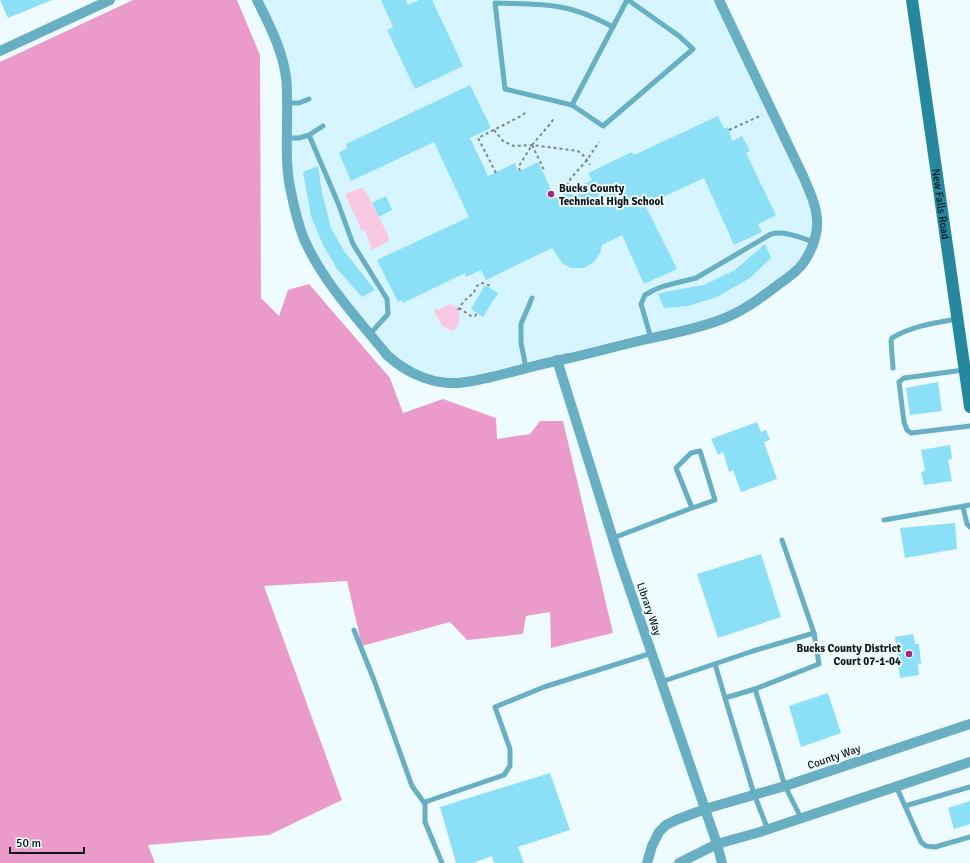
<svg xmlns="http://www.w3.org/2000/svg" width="970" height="863" font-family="Signika,sans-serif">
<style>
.built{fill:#d6f5fe}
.green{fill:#f9c8e2}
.forest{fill:#eb9bc9}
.building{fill:#8bdff7}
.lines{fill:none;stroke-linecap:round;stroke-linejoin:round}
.path{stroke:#7d878a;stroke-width:2;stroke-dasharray:3 3;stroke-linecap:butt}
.lane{stroke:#68afc3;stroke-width:5}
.street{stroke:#68afc3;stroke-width:10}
.secondary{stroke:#27879f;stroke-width:12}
.poi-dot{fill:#a4287b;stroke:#eefbff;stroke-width:1.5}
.labels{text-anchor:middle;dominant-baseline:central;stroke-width:4;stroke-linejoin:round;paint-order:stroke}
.poi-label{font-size:11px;font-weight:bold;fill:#0d1517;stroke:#eefbff;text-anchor:start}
.street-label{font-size:11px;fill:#0d1517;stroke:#eefbff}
</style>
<rect width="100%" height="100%" fill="#eefbff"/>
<polygon class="built" points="257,0 719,0 817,221 803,263 721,319 449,383 403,368 323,273 290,191 286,78"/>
<g class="green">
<polygon points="361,188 363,188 366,192 387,233 389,238 389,241 372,250 365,230 362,231 345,194"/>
<path d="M452,303L453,307L456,305C457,307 458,309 459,311C461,319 457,339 446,327H443L434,311L435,309H436L438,310Z"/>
</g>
<polygon class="forest" points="133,0 237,0 260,55 261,298 279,316 288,290 309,284 390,378 403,413 443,399 496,418 497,439 530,434 540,421 563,421 613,633 551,648 550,612 526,616 523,634 467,640 450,622 362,646 347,581 264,586 342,800 269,835 148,845 155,863 0,863 0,62"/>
<g class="building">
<polygon points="0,0 52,0 8,18"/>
<polygon points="381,0 406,0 408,5 419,0 432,0 463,66 415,89 387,30 393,27"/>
<polygon points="470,85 491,128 470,138 488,176 515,163 518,172 538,162 555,198 592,180 588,173 632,152 634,155 718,116 724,129 728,127 732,141 742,136 750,151 746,153 776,215 758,224 762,232 734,245 704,178 645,205 677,269 644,284 622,235 602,245 600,253 594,262 584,268 571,268 563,264 552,248 486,280 481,270 466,277 465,273 403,303 402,300 398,302 377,260 469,217 434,142 351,181 339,153 347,148 346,144"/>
<polygon points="318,166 322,193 331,228 344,251 375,290 362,297 337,269 323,245 311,216 303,172"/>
<polygon points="386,196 392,210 379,217 372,203"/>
<polygon points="765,244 771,258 750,278 717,297 688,306 664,308 658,294 664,292 704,285 735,270"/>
<polygon points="485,285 498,293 483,317 471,309"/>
<polygon points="938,382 942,411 910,415 906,388"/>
<polygon points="757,422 761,432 766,430 770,440 764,442 777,479 741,492 733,470 729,472 723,452 718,455 711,439"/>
<polygon points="950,445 952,459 948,460 952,481 924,485 921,472 925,471 921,450"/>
<polygon points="955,523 957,549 905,558 900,528"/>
<polygon points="761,554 781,617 718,638 697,574"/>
<polygon points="913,634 915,644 919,644 921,664 918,664 919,675 900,678 895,637"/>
<polygon points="828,693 841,733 801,747 789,706"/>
<polygon points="550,773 570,830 518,847 524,863 494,863 492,856 473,863 456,863 440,807"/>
<polygon points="970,801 970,824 954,829 948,808"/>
</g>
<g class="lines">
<g class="path">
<polyline points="494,130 503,141 514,146 532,145 578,151 584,156 590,165"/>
<polyline points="729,130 762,115"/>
<polyline points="532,145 545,172"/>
<polyline points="520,171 519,168 519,166 532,145 551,123 554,118"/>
<polyline points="496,173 478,138 523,115 527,110"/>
<polyline points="567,186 571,178 587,160 599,142"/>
<polyline points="459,308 471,316 475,316 477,313"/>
<polyline points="458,310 464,301 468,298 474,292 477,286 482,283 491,286"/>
</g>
<g class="lane">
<path d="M613,27C600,20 587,14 573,10C548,3 521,4 495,3L505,89L572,105L603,126L693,49L679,36L628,0"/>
<polyline points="287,103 299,103 309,99"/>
<polyline points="572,105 627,0"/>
<polyline points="309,135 338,203 353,244 387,299 388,314 370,334"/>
<polyline points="288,138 299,138 309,135 323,126"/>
<path d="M651,338L641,304L645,295L654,290L664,286L696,278L771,234C783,230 802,238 814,242"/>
<polyline points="526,368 521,343 521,324 532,298"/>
<path d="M893,368L891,341L892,338C912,326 935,323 957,319"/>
<polyline points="964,370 904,378 899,382 904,422 907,430 911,433 970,426"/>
<polyline points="963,507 967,524 970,527"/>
<polyline points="884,520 970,505"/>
<polyline points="613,538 692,508 676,468 691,453 700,451 715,500 692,508"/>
<polyline points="354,630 374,680 412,786 425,804"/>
<polyline points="715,664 725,698"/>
<polyline points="661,682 753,651 814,633 782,540"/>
<polyline points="755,689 819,664 814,633"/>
<polyline points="896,786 905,806"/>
<polyline points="970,787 905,806 921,842 926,846 935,847 970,837"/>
<polyline points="768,830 754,794 725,698 755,689 785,786 801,818"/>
<polyline points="442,863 425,822 425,802 504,775 510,766 510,749 495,707 544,687 652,653"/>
</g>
<g class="street">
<path d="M257,0C269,24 282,49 286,77C287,83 287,91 287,98C288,128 284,162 291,192C294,207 298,224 304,239C323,282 357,318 387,355C403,370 426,382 449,383C463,384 477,380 491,377C517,371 543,363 570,358C596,352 621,345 647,339C671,334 696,329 720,320C742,312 761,298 779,284C788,278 798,271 804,262C812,250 818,234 817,219C816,204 809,190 803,176L719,0"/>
<polyline points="0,51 110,0"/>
<polyline points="557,360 619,558 717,844 722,863"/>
<polyline points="647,863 652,846 659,832 666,825 676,820 705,809 785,786 934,736 970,724"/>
<polyline points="679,863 717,844 760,832 970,762"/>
</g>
<path class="secondary" id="s1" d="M912,0L970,407"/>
</g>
<g class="poi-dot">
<circle cx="551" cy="194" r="4"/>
<circle cx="909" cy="654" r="4"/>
</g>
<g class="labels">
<g class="poi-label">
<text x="559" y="188">Bucks County<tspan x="559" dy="13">Technical High School</tspan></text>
<text x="901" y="648" text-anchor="end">Bucks County District<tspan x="901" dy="13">Court 07-1-04</tspan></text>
</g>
<g class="street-label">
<text stroke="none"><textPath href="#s1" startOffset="206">New Falls Road</textPath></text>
<text transform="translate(649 609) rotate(71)">Library Way</text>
<text transform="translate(834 757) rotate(-19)">County Way</text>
</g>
</g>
<path d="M10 847v6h74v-6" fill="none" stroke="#0d1517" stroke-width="2"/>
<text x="16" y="847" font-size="12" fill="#0d1517" stroke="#eefbff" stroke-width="3" paint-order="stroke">50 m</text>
</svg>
